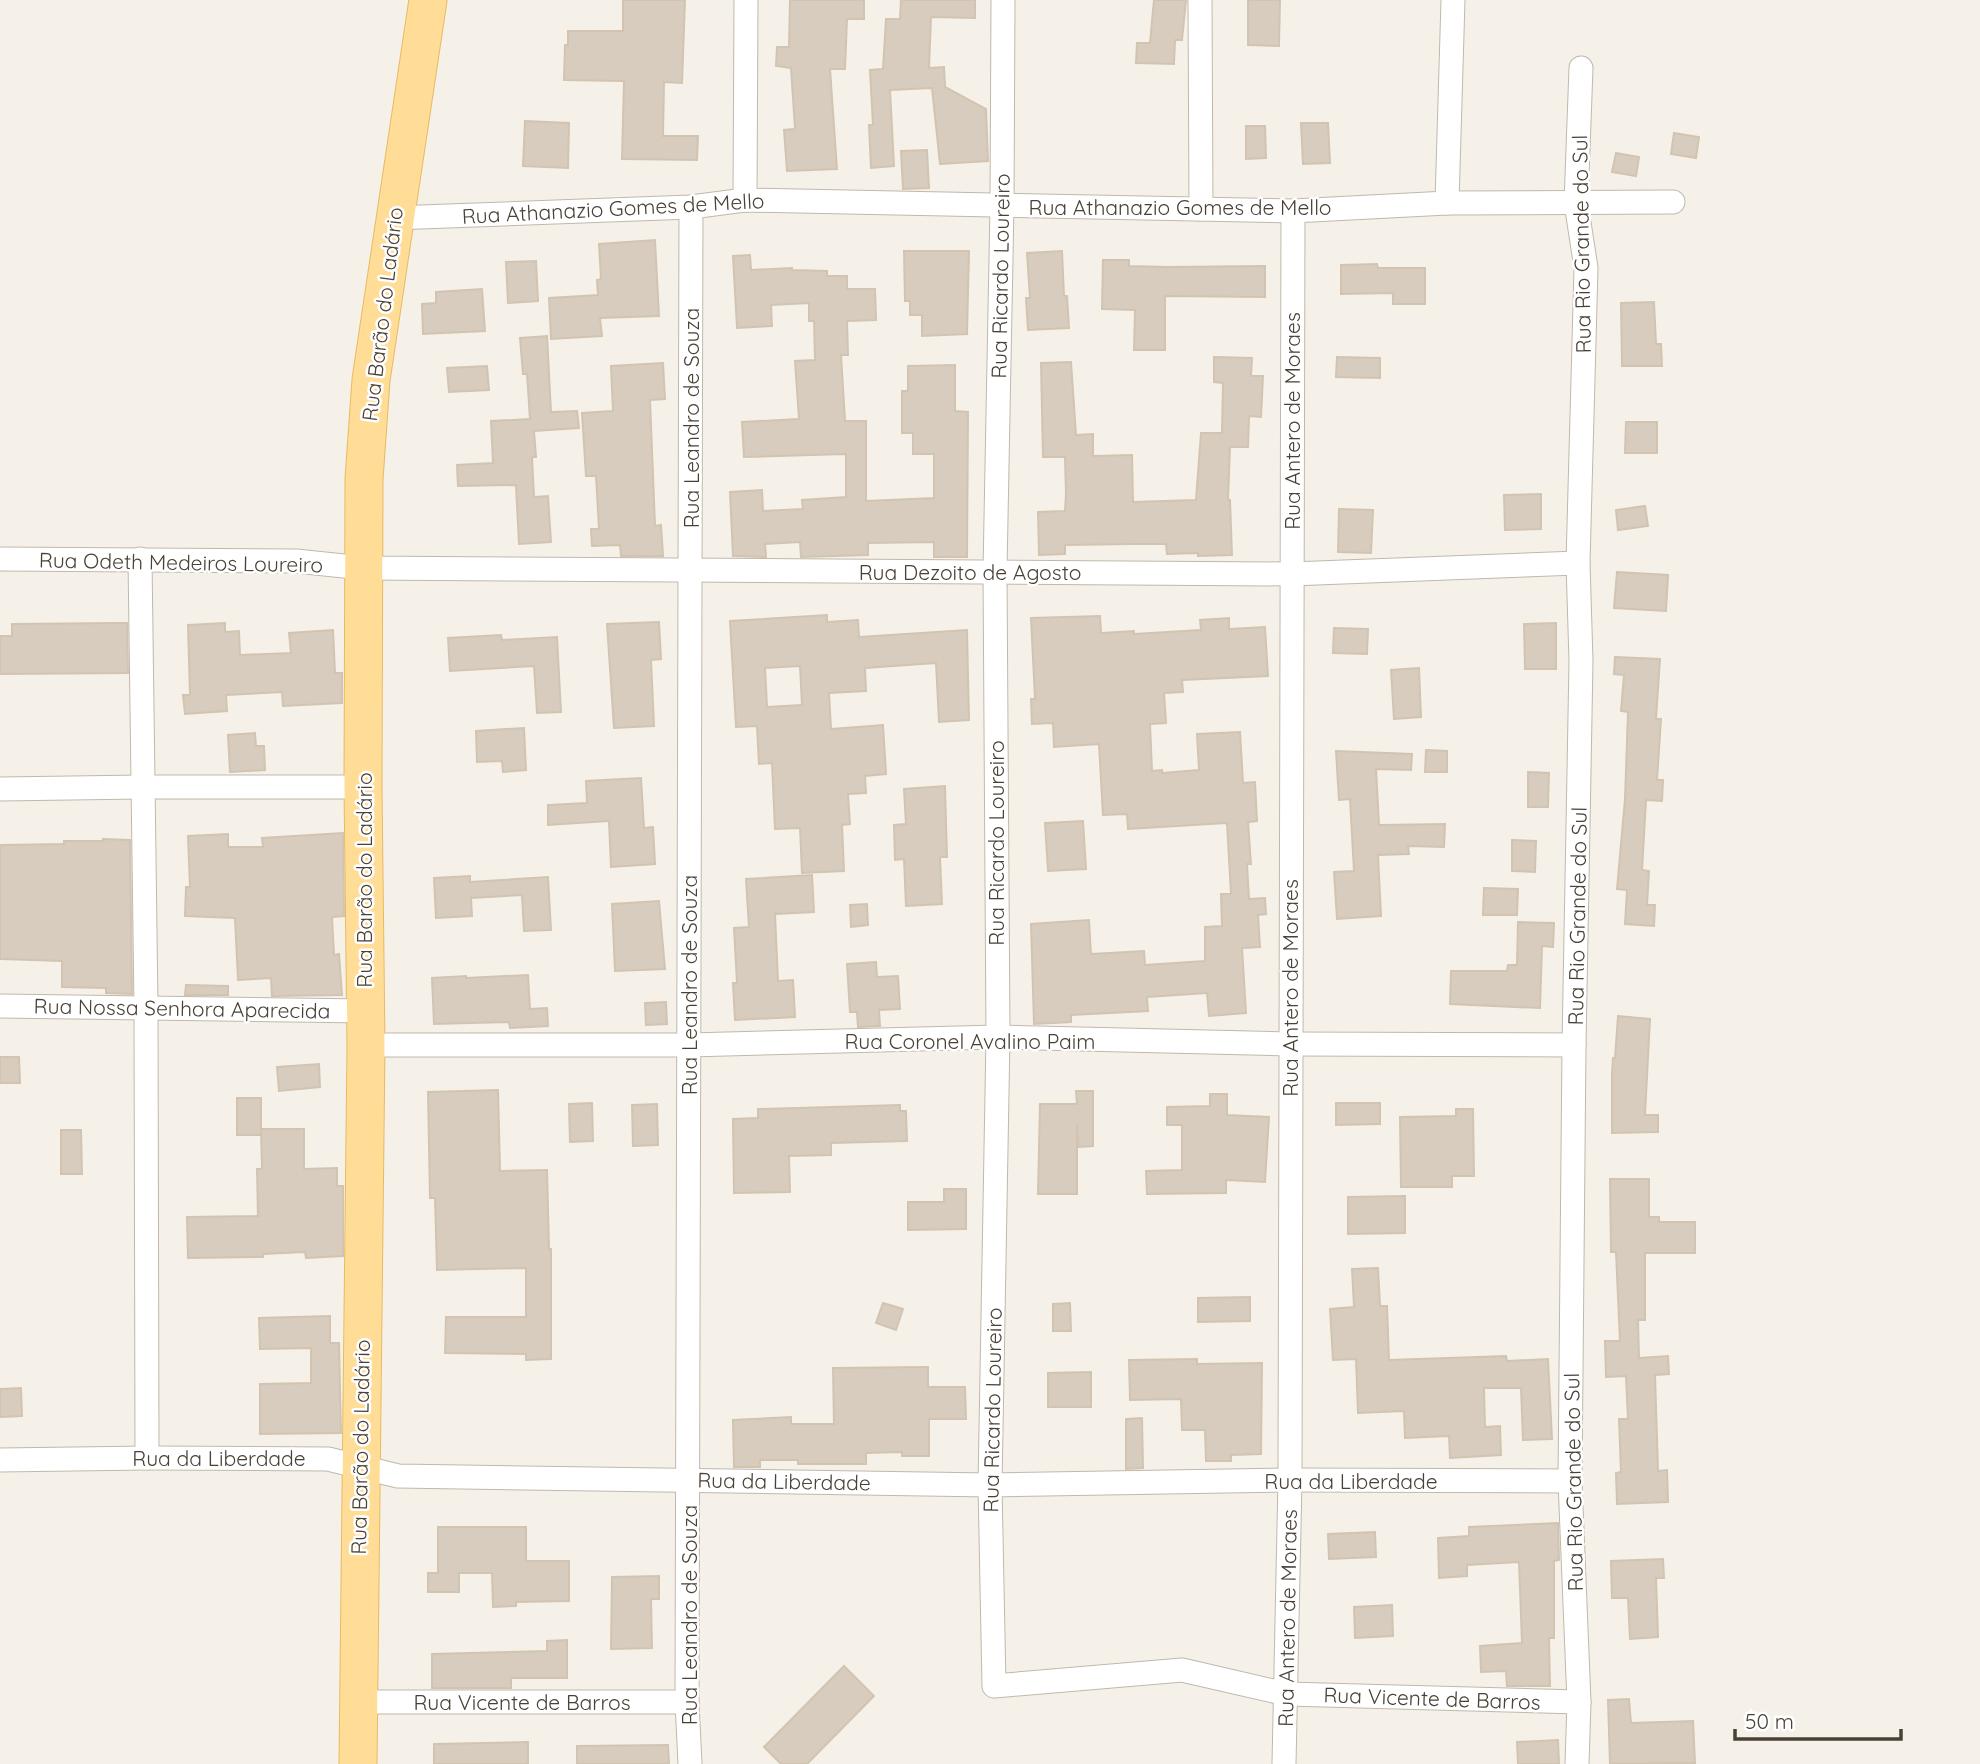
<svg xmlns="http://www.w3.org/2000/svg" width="1980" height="1764" font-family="Quicksand,sans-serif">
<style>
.building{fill:#d7ccbe;stroke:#d2c4b1;stroke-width:2;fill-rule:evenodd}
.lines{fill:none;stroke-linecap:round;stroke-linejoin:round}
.street-casing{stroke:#c1b8ab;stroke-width:25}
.primary-casing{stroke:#e7ba64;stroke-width:39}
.street{stroke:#fff;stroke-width:23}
.primary{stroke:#ffdd97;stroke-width:37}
.labels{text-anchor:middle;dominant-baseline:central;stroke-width:5;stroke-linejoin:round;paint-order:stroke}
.street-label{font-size:21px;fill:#494137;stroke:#fff}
</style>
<rect width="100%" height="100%" fill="#f5f1e9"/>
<g class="building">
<polygon points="623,0 685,0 682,83 664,82 663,136 698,136 697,160 622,159 624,81 564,80 565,45 568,45 568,31 623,31"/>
<polygon points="790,0 864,0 864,19 847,19 845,69 830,69 837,169 787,171 784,130 795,129 791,68 776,66 777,47 789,47"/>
<polygon points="901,0 975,0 975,18 931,17 929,68 944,67 945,87 986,109 988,161 940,164 932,88 890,90 894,166 871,168 869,125 873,125 870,70 883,69 886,19 900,19"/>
<polygon points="1154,0 1186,0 1182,40 1175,40 1174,64 1136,63 1137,43 1150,43"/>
<polygon points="1248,0 1280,0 1279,46 1248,45"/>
<polygon points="525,121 569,123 568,168 523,166"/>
<polygon points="1301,123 1328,123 1330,163 1303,164"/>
<polygon points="1246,126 1265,126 1266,158 1246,159"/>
<polygon points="1674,133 1699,137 1696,158 1671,154"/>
<polygon points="927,150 929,188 903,189 901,151"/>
<polygon points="1616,153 1639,157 1636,176 1612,172"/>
<polygon points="655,240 659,316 600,318 602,336 551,339 549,298 598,295 597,280 601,279 599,244"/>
<polygon points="904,251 969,251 967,334 922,336 922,315 910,315 910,301 905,301"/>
<polygon points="1062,251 1064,296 1067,296 1069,328 1028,330 1026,298 1030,298 1027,253"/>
<polygon points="750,255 751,270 792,268 792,270 827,271 827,276 847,276 847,289 875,289 876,320 847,321 848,355 841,355 845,421 866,421 866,501 934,498 934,454 913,454 913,433 902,433 902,391 908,391 908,366 955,365 955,411 968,412 967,557 934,557 934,542 868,543 868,555 801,557 800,542 765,544 766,557 733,556 730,492 762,490 763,511 803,509 802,500 846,497 846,454 744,457 742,422 799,419 795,361 815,360 814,321 809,321 809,303 771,305 772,326 737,328 733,256"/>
<polygon points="1103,260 1129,260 1129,266 1167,267 1265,266 1265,297 1165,296 1165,350 1134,350 1135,310 1102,309"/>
<polygon points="536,261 538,301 508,303 506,262"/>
<polygon points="1377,264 1378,268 1425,268 1425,304 1393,304 1393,293 1341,294 1341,265"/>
<polygon points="482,289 485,331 423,334 422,304 436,303 436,292"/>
<polygon points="1654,302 1656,344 1661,344 1662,366 1622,366 1621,303"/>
<polygon points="547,336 551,412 577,411 579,428 534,431 536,457 532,457 534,497 548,496 551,542 519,544 516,485 458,486 457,465 493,463 491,421 530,419 527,374 523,374 520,338"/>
<polygon points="1214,357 1252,358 1251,376 1263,376 1261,417 1249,416 1248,447 1230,447 1228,500 1230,500 1232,555 1198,556 1198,553 1167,554 1166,544 1132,544 1065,545 1065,554 1039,555 1038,512 1065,511 1066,494 1065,457 1043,457 1041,363 1071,362 1076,435 1093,434 1093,456 1132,455 1133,502 1196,500 1201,433 1222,433 1223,383 1214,382"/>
<polygon points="1337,357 1380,358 1380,378 1336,377"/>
<polygon points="663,363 665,399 650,400 655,526 661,525 663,556 621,556 620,545 592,546 591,529 599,529 596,476 586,476 582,413 613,411 611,366"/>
<polygon points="487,366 489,390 449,392 447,368"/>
<polygon points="1626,422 1657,422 1657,453 1625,453"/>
<polygon points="1541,494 1541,529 1505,530 1504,495"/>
<polygon points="1645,506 1648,526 1618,530 1616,510"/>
<polygon points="1339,509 1373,510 1371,553 1338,552"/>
<polygon points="1617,572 1668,575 1666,611 1614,608"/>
<path d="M827,615V622L858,620L859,637L967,630L969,720L939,722L936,663L865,668L866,691L829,693L831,729L883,725L886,774L865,776L866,793L848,794L850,824L842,825L844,871L802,873L800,828L775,829L772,763L759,764L757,726L736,727L730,621ZM800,666L802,705L767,707L765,668Z"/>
<polygon points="1100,616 1101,633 1134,631 1134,634 1201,630 1200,620 1229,618 1229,629 1265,627 1268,676 1182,680 1183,692 1164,693 1166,723 1150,724 1152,771 1162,770 1162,773 1199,770 1197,734 1240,732 1243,783 1255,782 1257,821 1248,822 1251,864 1247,864 1249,899 1265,898 1266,914 1258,915 1260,947 1242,948 1246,1013 1209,1016 1207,993 1147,997 1148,1011 1071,1015 1071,1022 1034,1024 1031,924 1089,920 1091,954 1144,951 1145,965 1205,961 1205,927 1222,926 1221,894 1231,894 1227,823 1128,829 1127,814 1103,815 1099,744 1054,747 1053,723 1032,724 1031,699 1035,699 1031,618"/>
<polygon points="659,622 661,659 651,660 654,726 614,728 607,624"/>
<polygon points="118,623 127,623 128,673 0,674 0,636 12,636 12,624"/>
<polygon points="225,623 225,632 239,631 240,655 291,653 289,633 333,630 335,673 342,673 342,703 283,706 282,692 226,695 227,711 185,714 183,695 190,695 188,625"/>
<polygon points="1556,623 1556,669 1525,669 1524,624"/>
<polygon points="1334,628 1368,629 1367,654 1333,653"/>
<polygon points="501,635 502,640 557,637 561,712 537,713 534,666 450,671 448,638"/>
<polygon points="1615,657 1660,659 1656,719 1661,719 1657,780 1663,780 1662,801 1646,800 1642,870 1649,871 1647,905 1655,905 1654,926 1625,924 1627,890 1617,889 1625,799 1628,712 1621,711 1624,675 1614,674"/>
<polygon points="1419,668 1421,717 1394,719 1391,670"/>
<polygon points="524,728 526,770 503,772 502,761 477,762 476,731"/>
<polygon points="255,733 256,746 264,746 265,770 230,772 228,735"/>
<polygon points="1426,750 1447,751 1447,772 1425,772"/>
<polygon points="1336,751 1412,754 1411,770 1376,769 1379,825 1445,824 1444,847 1408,846 1409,854 1378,855 1381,916 1337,919 1334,872 1354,871 1350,799 1339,800"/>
<polygon points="1528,772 1549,773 1548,807 1528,807"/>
<polygon points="641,778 644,828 653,827 655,864 611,867 609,821 548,825 548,805 587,803 586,781"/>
<polygon points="945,786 947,857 940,857 942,904 906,906 904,859 895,860 894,825 906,824 904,789"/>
<polygon points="1083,821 1086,869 1048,871 1045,823"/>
<polygon points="343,833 344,916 332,917 334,955 339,954 342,995 272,996 271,978 238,980 235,918 185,916 186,887 190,887 188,836 228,834 228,847 263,847 262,838"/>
<polygon points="103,839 130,840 132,994 106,993 106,988 62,987 62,961 0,959 0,845 64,844 64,841 103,841"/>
<polygon points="1512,840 1536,841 1535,872 1512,871"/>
<polygon points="812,875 814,912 775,914 778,981 793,980 795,1017 735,1020 733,983 737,983 734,928 749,927 746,879"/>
<polygon points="470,876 470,882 548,877 551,930 524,931 522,895 471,898 472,916 436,918 434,878"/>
<polygon points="1484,888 1518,889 1517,915 1483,915"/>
<polygon points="659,901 665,969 615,971 612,904"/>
<polygon points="867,904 868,925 851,927 850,905"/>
<polygon points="1518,922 1554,923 1553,947 1542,946 1540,1008 1450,1004 1451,971 1507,971 1508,965 1517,965"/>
<polygon points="876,962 877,977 898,976 900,1009 879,1010 880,1026 858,1027 857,1012 850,1012 847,964"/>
<polygon points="528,975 530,1009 547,1008 548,1026 510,1028 509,1022 434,1024 432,978 466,976 466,978"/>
<polygon points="186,985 228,986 228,995 185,995"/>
<polygon points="666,1002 667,1024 646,1025 645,1003"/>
<polygon points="1618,1016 1650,1019 1645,1115 1658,1115 1658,1132 1612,1133 1612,1075 1613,1058 1615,1058"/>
<polygon points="0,1057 19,1057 20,1083 0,1083"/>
<polygon points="319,1064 320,1087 279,1091 277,1067"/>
<polygon points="498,1090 500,1171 547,1170 549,1249 551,1249 551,1359 526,1360 526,1354 445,1353 446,1317 526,1317 526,1268 437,1270 435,1198 430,1198 428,1092"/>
<polygon points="1076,1091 1093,1091 1093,1146 1078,1147 1077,1124 1077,1194 1038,1194 1040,1104 1077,1104"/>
<polygon points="1210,1094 1227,1094 1227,1115 1269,1117 1265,1182 1226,1180 1226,1193 1147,1194 1146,1171 1182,1170 1182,1125 1167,1125 1167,1107 1210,1106"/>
<rect x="237" y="1098" width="24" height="37"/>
<polygon points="592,1103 593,1141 570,1142 569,1104"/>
<polygon points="1336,1103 1380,1103 1380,1124 1336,1125"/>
<polygon points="657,1104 658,1145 633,1146 632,1105"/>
<polygon points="900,1105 900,1111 906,1111 907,1141 831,1143 831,1155 789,1156 790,1192 734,1193 733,1119 758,1118 758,1109"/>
<polygon points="1456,1109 1473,1109 1474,1176 1452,1176 1452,1187 1401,1187 1400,1117 1456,1116"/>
<polygon points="261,1129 304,1129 304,1169 337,1168 337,1186 343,1186 343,1256 306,1258 305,1252 263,1254 263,1257 188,1258 187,1217 258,1216 257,1169 262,1169"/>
<polygon points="61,1130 81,1130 82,1174 61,1174"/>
<polygon points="1610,1179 1649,1179 1649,1217 1659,1217 1659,1222 1695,1222 1695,1253 1645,1253 1645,1320 1638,1320 1639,1358 1668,1356 1669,1374 1655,1375 1658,1471 1667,1470 1668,1502 1617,1504 1616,1473 1621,1472 1619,1419 1628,1419 1626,1376 1606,1377 1605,1341 1620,1341 1616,1252 1611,1252"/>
<polygon points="944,1189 966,1189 966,1229 908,1230 908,1202 944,1202"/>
<polygon points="1405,1196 1405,1233 1348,1234 1348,1197"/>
<polygon points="1378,1268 1380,1306 1387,1306 1389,1360 1506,1356 1507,1361 1548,1359 1552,1439 1523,1440 1521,1388 1484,1388 1485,1427 1500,1426 1501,1455 1450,1458 1449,1436 1405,1438 1404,1411 1358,1413 1356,1359 1333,1360 1330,1309 1354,1307 1352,1269"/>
<polygon points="1250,1297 1250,1321 1198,1322 1198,1298"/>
<polygon points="883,1303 903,1309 896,1330 876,1323"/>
<polygon points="1070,1303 1071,1331 1053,1331 1053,1304"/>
<polygon points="330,1316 330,1343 339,1343 341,1433 260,1434 260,1384 311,1383 311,1348 260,1349 259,1318"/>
<polygon points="1197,1359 1197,1364 1262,1363 1261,1454 1231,1455 1231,1461 1206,1461 1205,1430 1182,1430 1181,1399 1130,1400 1129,1360"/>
<polygon points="928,1367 928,1387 965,1387 966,1419 929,1419 929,1456 902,1456 902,1452 866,1453 866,1464 798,1464 798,1460 760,1460 760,1467 734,1467 733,1420 791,1417 791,1424 834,1424 833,1368"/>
<polygon points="1091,1372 1091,1407 1048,1407 1048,1373"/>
<polygon points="21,1388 22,1416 0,1417 0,1389"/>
<polygon points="1142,1418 1143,1468 1126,1469 1126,1419"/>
<polygon points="1558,1523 1559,1560 1554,1561 1554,1638 1549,1638 1550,1686 1507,1686 1506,1671 1481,1672 1480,1646 1522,1643 1519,1562 1467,1565 1467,1576 1439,1578 1438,1538 1469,1536 1469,1527"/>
<polygon points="438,1527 526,1527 526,1561 569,1561 569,1601 516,1602 516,1606 493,1607 492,1573 459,1573 459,1592 428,1592 428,1573 438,1573"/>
<polygon points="1375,1532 1376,1557 1329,1559 1328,1534"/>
<polygon points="1663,1559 1664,1578 1656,1578 1658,1637 1630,1639 1628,1598 1612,1598 1611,1561"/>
<polygon points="659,1576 659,1599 651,1599 652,1648 611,1649 612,1577"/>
<polygon points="1392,1605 1393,1636 1355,1638 1354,1607"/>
<polygon points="567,1640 567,1678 511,1678 511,1688 432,1688 432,1654 547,1651 547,1641"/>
<polygon points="844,1666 874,1696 807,1764 781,1764 764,1747"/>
<polygon points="1629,1699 1631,1723 1693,1721 1695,1763 1610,1764 1608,1700"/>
<polygon points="1558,1740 1559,1764 1518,1764 1517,1742"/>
<polygon points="528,1742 528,1764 434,1764 434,1744"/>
<polygon points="668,1745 669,1764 577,1764 577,1746"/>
</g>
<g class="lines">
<defs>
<g id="street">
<polyline points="1003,0 1002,206 995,571 998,1037 990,1485 994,1686 1182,1670 1286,1694 1579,1702"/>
<polyline points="1200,0 1201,209"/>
<polyline points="745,200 746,0"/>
<polyline points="1447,203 1453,0"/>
<polyline points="393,218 691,207 745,200 1293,211 1447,203 1673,202"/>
<polyline points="0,559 296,561 363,568 1291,574 1578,563"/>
<polyline points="140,559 146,1006 147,1458"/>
<polyline points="0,789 142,787 363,787"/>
<polyline points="0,1006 365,1011"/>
<polyline points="366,1045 689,1045 998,1037 1289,1044 1574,1045"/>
<polyline points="0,1460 147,1458 328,1459 398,1476 990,1485 1290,1480 1570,1481"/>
<polyline points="357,1702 687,1702"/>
<polyline points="690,1764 687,1702 691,207"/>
<polyline points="1284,1764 1290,1480 1293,211"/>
<polyline points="1577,1764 1579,1702 1570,1481 1574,1045 1581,661 1578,563 1586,268 1576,203 1581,68"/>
</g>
<polyline id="primary" points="358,1764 366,1045 363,787 364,479 371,380 428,0"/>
</defs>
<use href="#street" class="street-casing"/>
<use href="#primary" class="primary-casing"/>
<use href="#street" class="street"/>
<use href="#primary" class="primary"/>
</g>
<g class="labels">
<g class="street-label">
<text x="1180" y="207">Rua Athanazio Gomes de Mello</text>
<text transform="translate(613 208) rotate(-3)">Rua Athanazio Gomes de Mello</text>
<text transform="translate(1581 244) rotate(-91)">Rua Rio Grande do Sul</text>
<text transform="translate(1000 276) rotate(-89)">Rua Ricardo Loureiro</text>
<text transform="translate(382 314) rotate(-83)">Rua Barão do Ladário</text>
<text transform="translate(691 418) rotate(-90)">Rua Leandro de Souza</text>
<text transform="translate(1292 421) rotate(-90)">Rua Antero de Moraes</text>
<text transform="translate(181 562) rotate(1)">Rua Odeth Medeiros Loureiro</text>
<text x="970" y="572">Rua Dezoito de Agosto</text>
<text transform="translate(996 843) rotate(-90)">Rua Ricardo Loureiro</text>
<text transform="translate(364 880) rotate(-90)">Rua Barão do Ladário</text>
<text transform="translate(1577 916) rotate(-89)">Rua Rio Grande do Sul</text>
<text transform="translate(689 985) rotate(-90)">Rua Leandro de Souza</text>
<text transform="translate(1290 988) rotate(-90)">Rua Antero de Moraes</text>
<text transform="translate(182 1008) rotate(1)">Rua Nossa Senhora Aparecida</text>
<text x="970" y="1041">Rua Coronel Avalino Paim</text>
<text transform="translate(992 1410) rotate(-89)">Rua Ricardo Loureiro</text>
<text transform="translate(360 1447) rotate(-89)">Rua Barão do Ladário</text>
<text x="219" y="1458">Rua da Liberdade</text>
<text transform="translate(784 1481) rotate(1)">Rua da Liberdade</text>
<text x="1351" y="1481">Rua da Liberdade</text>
<text transform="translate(1573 1482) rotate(-91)">Rua Rio Grande do Sul</text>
<text transform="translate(689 1615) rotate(-90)">Rua Leandro de Souza</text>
<text transform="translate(1287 1618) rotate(-89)">Rua Antero de Moraes</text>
<text transform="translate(1432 1698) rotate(2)">Rua Vicente de Barros</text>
<text x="522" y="1702">Rua Vicente de Barros</text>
</g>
</g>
<path d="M1735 1729v10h166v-10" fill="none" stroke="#494137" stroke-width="3.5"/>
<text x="1745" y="1729" font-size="21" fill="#494137" stroke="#ffffff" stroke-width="5" paint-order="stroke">50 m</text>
</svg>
